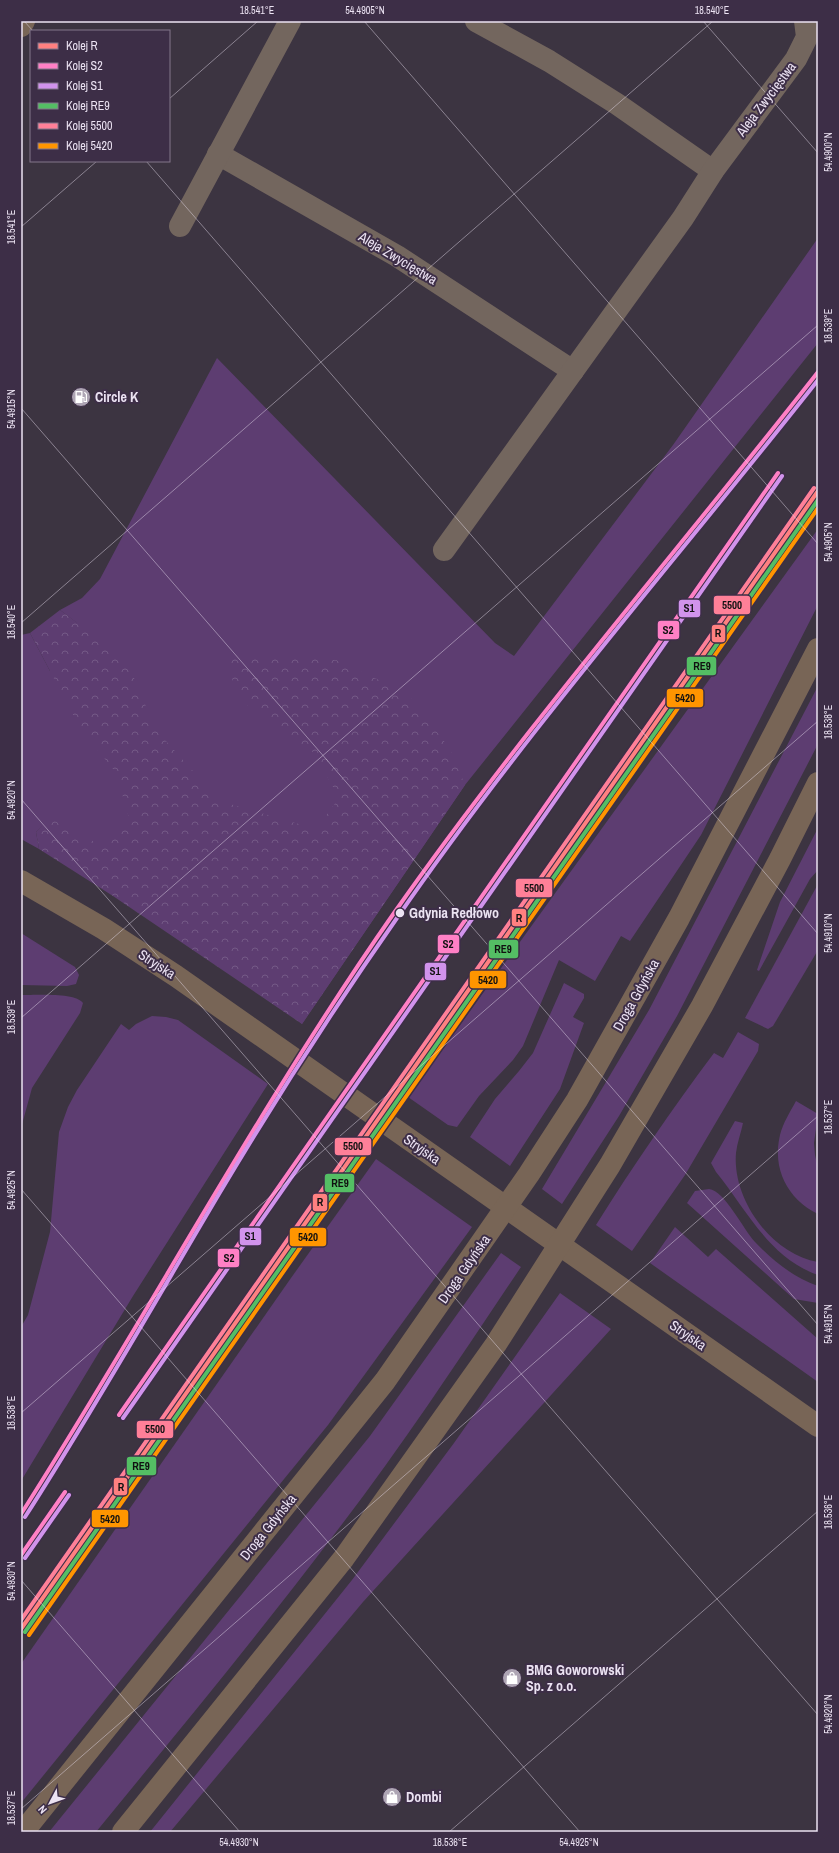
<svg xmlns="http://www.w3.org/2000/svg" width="839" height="1853" font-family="'Archivo Narrow',sans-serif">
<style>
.grass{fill:#5d3d71}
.forest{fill:url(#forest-crowns)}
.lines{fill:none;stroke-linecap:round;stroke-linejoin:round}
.minor{stroke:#73665e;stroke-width:22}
.major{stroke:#786556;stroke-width:22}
.rail-1-casing{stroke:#3d2e47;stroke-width:7}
.rail-2-casing{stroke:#3d2e47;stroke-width:7}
.rail-3-casing{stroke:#3d2e47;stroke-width:7}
.rail-4-casing{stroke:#3d2e47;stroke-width:7}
.rail-5-casing{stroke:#3d2e47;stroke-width:7}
.rail-6-casing{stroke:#3d2e47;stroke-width:7}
.rail-1{stroke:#ff8080;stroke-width:4}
.rail-2{stroke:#ff80c5;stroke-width:4}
.rail-3{stroke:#d193ec;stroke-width:4}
.rail-4{stroke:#54be64;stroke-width:4}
.rail-5{stroke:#ff8098;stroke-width:4}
.rail-6{stroke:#ff9500;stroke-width:4}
.ticks{fill:none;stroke:#ebe2f2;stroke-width:1;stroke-opacity:0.45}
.stop-dot{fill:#ebe2f2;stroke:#3d2e47;stroke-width:1.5}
.labels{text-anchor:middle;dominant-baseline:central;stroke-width:4;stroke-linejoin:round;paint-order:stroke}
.street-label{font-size:14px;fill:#ebe2f2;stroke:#3d2e47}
.poi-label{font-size:14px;font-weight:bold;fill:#ebe2f2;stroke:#3d2e47;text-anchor:start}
.stop-label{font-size:14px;font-weight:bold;fill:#ebe2f2;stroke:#3d2e47;text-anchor:start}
.line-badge{stroke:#3d2e47;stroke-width:1.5}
.pale-badge-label{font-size:11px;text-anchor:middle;font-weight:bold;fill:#111}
.neatline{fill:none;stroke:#ebe2f2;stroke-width:1.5}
.ticks-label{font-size:10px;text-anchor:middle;fill:#ebe2f2}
</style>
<defs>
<pattern id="forest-crowns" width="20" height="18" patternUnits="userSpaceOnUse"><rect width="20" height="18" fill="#5d3d71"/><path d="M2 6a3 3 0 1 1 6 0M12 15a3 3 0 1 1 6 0" fill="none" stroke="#745986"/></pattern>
</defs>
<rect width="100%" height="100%" fill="#3c3441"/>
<g class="grass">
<polygon points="818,238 818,343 465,785 302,1024 158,889 42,826 36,832 39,849 21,839 21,635 30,633 50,671 77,623 60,610 82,598 100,579 217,358 495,643 514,656 673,445"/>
<polygon points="818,529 818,605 701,835 630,941 621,936 595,981 559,960 523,1046 513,1060 479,1096 457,1127 448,1125 408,1097"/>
<polygon points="818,686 818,744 677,1016 619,1116 562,1204 542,1189 649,1010"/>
<polygon points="818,828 818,870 810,879 759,971 757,970 780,902"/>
<polygon points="818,884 818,950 773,1026 768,1029 745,1018"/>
<polygon points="21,933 75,967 79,975 76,984 67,986 21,985"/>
<polygon points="564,983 584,994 584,998 573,1017 584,1023 560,1089 510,1166 470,1137 495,1099 519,1071 533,1053"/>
<path d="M21,995C34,995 76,992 83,1003L80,1013L32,1088L21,1128Z"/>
<polygon points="152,1016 166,1017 178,1020 268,1084 133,1296 21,1481 21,1327 28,1315 50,1232 59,1132 68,1107 77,1090 121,1024 129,1030 136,1024"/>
<path d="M738,1032L759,1044L758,1051L685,1175L632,1251L596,1225C633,1166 672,1109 714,1053L723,1058Z"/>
<path d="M796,1101L818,1114L814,1143L815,1155L818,1168V1214C787,1199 772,1168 780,1135C783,1123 790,1112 796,1101Z"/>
<path d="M735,1121L743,1123C741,1133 737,1143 736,1153C732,1199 771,1254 818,1262V1275C769,1258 747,1210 716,1172L711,1163Z"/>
<polygon points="376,1159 472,1227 328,1425 21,1803 21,1664 291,1278"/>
<path d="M709,1189C725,1191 743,1229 755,1242C773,1261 793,1277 818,1286V1303L794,1299L687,1203L695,1191Z"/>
<polygon points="675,1227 708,1257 716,1249 818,1339 818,1382 650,1263"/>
<path d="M501,1253L521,1267C461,1356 402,1447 336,1532C259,1634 177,1733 96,1832H49L370,1436Z"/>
<polygon points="560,1293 611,1329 363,1602 170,1832 150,1832 352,1580 454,1443"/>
</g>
<polygon class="forest" points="60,610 126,659 156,730 220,801 316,829 339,798 314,753 240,700 223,655 336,660 407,693 450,749 465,785 302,1024 113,896 39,849 36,832 49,818 106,848 129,818 116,773 80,728 30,633"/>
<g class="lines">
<g class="minor">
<polyline points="476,21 549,61 617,104 713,171"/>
<polyline points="218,154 397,256 573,371"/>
<polyline points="180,226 290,21"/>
<polyline points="444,550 683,218 713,171 796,59 807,37 805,21"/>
</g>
<g class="major">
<polyline points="21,26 24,21"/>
<polyline points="21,881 104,929 176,976 818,1426"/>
<polyline points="23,1832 385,1381 529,1174 577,1100 679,918 818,649"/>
<polyline points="123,1832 344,1558 496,1344 610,1165 702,1006 780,859 818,783"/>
</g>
<defs>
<polyline id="rail-1" points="21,1629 818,491"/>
<g id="rail-2">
<polyline points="119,1415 778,473"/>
<path d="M21,1514C148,1315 259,1106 394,913C526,725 677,552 818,372"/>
<polyline points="21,1555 65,1492"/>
</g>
<g id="rail-3">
<polyline points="123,1418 782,476"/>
<path d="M25,1517C93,1411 155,1302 219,1194C275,1100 334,1008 397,918C526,731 677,559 818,380"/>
<polyline points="25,1558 69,1495"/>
</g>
<polyline id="rail-4" points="25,1632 818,500"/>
<polyline id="rail-5" points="21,1620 814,488"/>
<polyline id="rail-6" points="29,1635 818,508"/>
</defs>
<use href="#rail-1" class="rail-1-casing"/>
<use href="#rail-2" class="rail-2-casing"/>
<use href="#rail-3" class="rail-3-casing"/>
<use href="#rail-4" class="rail-4-casing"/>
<use href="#rail-5" class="rail-5-casing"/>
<use href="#rail-6" class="rail-6-casing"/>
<use href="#rail-1" class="rail-1"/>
<use href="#rail-2" class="rail-2"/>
<use href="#rail-3" class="rail-3"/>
<use href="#rail-4" class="rail-4"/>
<use href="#rail-5" class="rail-5"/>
<use href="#rail-6" class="rail-6"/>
</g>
<path class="ticks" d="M24,21L33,31M364,21L818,544M703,21L818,153M169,99L258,21M146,161L818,934M21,227L97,161M21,408L818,1325M21,623L713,21M21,799L818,1715M21,1018L818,325M21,1189L580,1832M21,1413L818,721M21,1580L240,1832M21,1809L818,1116M449,1832L818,1511"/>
<defs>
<symbol id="fuel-disc" viewBox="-11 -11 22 22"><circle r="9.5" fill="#aea5b4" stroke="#3d2e47"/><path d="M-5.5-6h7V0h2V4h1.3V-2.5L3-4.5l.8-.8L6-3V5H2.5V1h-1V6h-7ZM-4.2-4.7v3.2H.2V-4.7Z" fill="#fff"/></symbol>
<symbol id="shop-disc" viewBox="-11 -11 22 22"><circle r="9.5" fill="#aea5b4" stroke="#3d2e47"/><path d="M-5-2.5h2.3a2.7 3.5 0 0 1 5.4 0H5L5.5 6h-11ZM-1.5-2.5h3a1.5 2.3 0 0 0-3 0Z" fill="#fff"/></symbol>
</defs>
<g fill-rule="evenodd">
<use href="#fuel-disc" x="70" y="386" width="22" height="22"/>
<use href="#shop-disc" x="501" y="1667" width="22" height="22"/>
<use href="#shop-disc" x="381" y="1786" width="22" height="22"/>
</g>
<circle class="stop-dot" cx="400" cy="913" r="5"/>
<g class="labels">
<g class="street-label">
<text transform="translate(766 99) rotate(-53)">Aleja Zwycięstwa</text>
<text transform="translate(398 258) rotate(31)">Aleja Zwycięstwa</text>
<text transform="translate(157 964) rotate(33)">Stryjska</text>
<text transform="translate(636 995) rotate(-61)">Droga Gdyńska</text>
<text transform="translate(422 1149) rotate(35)">Stryjska</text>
<text transform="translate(464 1269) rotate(-55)">Droga Gdyńska</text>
<text transform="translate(688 1335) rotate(35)">Stryjska</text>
<text transform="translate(268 1527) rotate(-51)">Droga Gdyńska</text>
</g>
<g class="poi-label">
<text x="95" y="397">Circle K</text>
<text x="526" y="1670">BMG Goworowski<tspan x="526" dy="16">Sp. z o.o.</tspan></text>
<text x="406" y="1797">Dombi</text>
</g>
<g class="stop-label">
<text x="409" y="913">Gdynia Redłowo</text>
</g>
</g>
<g class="line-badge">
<rect x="713" y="595" width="38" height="20" rx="4" fill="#ff8098"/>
<rect x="678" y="599" width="23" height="19" rx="4" fill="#d193ec"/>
<rect x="657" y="620" width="23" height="20" rx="4" fill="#ff80c5"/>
<rect x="711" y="624" width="15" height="19" rx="4" fill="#ff8080"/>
<rect x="686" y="656" width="31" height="20" rx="4" fill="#54be64"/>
<rect x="666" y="688" width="38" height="20" rx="4" fill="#ff9500"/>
<rect x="515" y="878" width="38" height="20" rx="4" fill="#ff8098"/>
<rect x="511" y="908" width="16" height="19" rx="4" fill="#ff8080"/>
<rect x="437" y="934" width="23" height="20" rx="4" fill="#ff80c5"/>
<rect x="488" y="939" width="31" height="20" rx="4" fill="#54be64"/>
<rect x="424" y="962" width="23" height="19" rx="4" fill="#d193ec"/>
<rect x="469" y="970" width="38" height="19" rx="4" fill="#ff9500"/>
<rect x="334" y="1137" width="38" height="19" rx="4" fill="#ff8098"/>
<rect x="324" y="1173" width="31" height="20" rx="4" fill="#54be64"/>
<rect x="312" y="1193" width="16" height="19" rx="4" fill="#ff8080"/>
<rect x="239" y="1227" width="23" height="19" rx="4" fill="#d193ec"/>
<rect x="289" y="1227" width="38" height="20" rx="4" fill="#ff9500"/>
<rect x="217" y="1248" width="23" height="20" rx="4" fill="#ff80c5"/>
<rect x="136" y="1420" width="38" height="19" rx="4" fill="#ff8098"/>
<rect x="126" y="1456" width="31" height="20" rx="4" fill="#54be64"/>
<rect x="113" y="1477" width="15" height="19" rx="4" fill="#ff8080"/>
<rect x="91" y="1509" width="38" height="19" rx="4" fill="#ff9500"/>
</g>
<g class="pale-badge-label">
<text x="732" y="609">5500</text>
<text x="689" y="612">S1</text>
<text x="668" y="634">S2</text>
<text x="718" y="637">R</text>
<text x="702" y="670">RE9</text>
<text x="685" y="702">5420</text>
<text x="534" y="892">5500</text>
<text x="519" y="922">R</text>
<text x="448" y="948">S2</text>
<text x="503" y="953">RE9</text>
<text x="435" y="975">S1</text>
<text x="488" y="984">5420</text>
<text x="353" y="1150">5500</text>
<text x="340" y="1187">RE9</text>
<text x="320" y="1206">R</text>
<text x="250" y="1240">S1</text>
<text x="308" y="1241">5420</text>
<text x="229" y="1262">S2</text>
<text x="155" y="1433">5500</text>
<text x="141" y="1470">RE9</text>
<text x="121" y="1491">R</text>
<text x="110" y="1523">5420</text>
</g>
<rect width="839" height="1853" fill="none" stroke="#3d2e47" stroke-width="44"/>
<rect x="30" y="30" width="140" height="132" fill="#3d2e47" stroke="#83768b"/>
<rect x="38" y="43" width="20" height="6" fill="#ff8080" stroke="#83768b"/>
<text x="66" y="50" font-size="12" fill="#ebe2f2">Kolej R</text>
<rect x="38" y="63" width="20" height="6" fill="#ff80c5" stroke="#83768b"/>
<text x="66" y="70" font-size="12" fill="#ebe2f2">Kolej S2</text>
<rect x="38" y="83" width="20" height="6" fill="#d193ec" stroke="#83768b"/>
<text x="66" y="90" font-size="12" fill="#ebe2f2">Kolej S1</text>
<rect x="38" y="103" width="20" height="6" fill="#54be64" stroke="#83768b"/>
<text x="66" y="110" font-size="12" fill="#ebe2f2">Kolej RE9</text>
<rect x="38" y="123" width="20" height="6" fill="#ff8098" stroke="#83768b"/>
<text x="66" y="130" font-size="12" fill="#ebe2f2">Kolej 5500</text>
<rect x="38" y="143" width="20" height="6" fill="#ff9500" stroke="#83768b"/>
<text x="66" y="150" font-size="12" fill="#ebe2f2">Kolej 5420</text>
<g transform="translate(50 1803) rotate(229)" stroke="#3d2e47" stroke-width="3" paint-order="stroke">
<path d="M0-3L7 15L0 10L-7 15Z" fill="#ebe2f2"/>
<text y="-6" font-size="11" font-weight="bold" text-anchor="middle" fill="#ebe2f2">N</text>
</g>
<rect x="22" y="22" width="795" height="1809" class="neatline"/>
<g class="ticks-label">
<text x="257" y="14">18.541°E</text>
<text x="365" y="14">54.4905°N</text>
<text x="712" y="14">18.540°E</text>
<text transform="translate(828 152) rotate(-90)" y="4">54.4900°N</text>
<text transform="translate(11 227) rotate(-90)" y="4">18.541°E</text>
<text transform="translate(828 326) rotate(-90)" y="4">18.539°E</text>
<text transform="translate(11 409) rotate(-90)" y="4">54.4915°N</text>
<text transform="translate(828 542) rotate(-90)" y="4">54.4905°N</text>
<text transform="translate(11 622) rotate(-90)" y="4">18.540°E</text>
<text transform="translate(828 722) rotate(-90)" y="4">18.538°E</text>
<text transform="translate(11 800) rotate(-90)" y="4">54.4920°N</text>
<text transform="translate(828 933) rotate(-90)" y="4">54.4910°N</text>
<text transform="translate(11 1017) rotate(-90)" y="4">18.539°E</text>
<text transform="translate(828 1117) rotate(-90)" y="4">18.537°E</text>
<text transform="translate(11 1190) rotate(-90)" y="4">54.4925°N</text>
<text transform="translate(828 1324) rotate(-90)" y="4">54.4915°N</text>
<text transform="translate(11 1413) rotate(-90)" y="4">18.538°E</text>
<text transform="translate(828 1512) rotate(-90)" y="4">18.536°E</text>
<text transform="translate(11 1581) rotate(-90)" y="4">54.4930°N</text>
<text transform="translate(828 1714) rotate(-90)" y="4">54.4920°N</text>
<text transform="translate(11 1808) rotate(-90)" y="4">18.537°E</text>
<text x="239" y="1846">54.4930°N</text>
<text x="450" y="1846">18.536°E</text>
<text x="579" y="1846">54.4925°N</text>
</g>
</svg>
